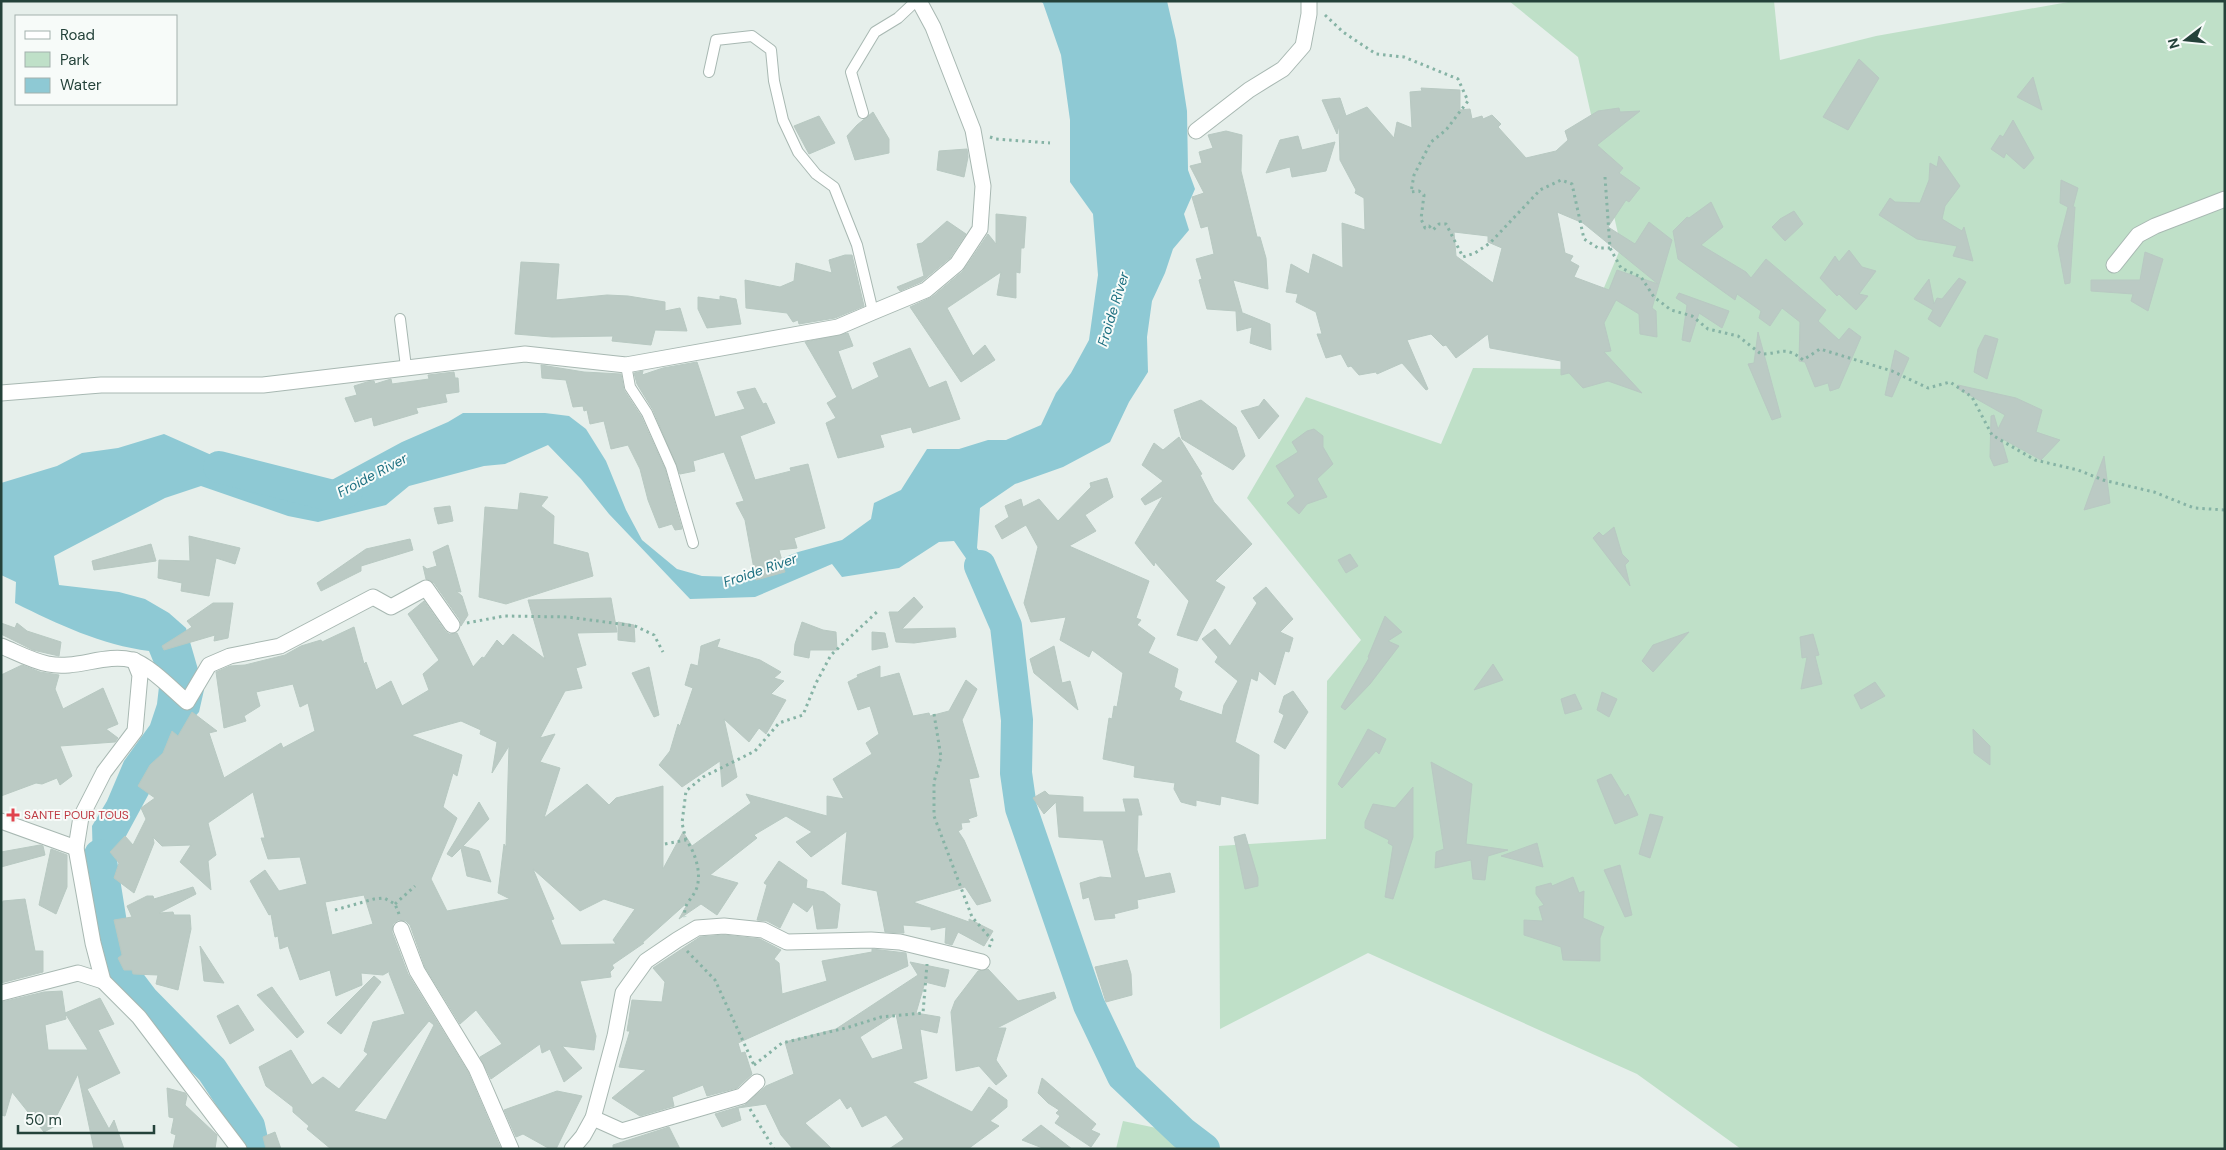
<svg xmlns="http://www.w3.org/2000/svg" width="2226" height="1150" font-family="'DM Sans',sans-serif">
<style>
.green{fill:#bfe0c8}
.water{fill:#8ec9d4}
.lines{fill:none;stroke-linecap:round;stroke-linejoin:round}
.river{stroke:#8ec9d4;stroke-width:32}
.building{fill:#bbcac4;stroke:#b8c9c2;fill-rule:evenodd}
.lane-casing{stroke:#a8b8b2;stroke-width:12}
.street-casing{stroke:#a8b8b2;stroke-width:17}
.path{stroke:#86b3a5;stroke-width:3;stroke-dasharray:2.5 4;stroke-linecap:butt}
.lane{stroke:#fff;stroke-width:10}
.street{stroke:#fff;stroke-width:15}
.health-dot{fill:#e0444e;stroke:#f7fbf9;stroke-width:2}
.labels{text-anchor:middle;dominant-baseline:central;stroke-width:4;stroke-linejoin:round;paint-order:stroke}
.health-label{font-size:12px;fill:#be3a42;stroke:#f7fbf9;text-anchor:start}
.water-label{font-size:14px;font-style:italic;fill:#1c6f80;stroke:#f7fbf9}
</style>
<rect width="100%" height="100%" fill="#e6efeb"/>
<g class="green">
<polygon points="1509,1 1774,1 1780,60 1876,36 2074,1 2225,1 2225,1149 1741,1149 1637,1074 1368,953 1220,1029 1219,846 1326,839 1327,681 1361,640 1247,498 1306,397 1441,444 1473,368 1570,369 1621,247 1578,57"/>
<polygon points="1123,1121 1166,1130 1185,1149 1116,1149"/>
</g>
<path class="water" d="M1040,1H1167L1176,40L1187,111L1188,170L1195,189L1184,214L1189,230L1173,249L1165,273L1152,301L1147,337L1148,372L1129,402L1110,442L1063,467L1015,484L980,508L977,548L992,570L999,606L954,541L939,542L899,568L842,577L832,564L755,597L690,599L609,514L581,479L548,445L505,464L484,466L409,486L386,505L318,522L288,516L201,486L165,498L54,556L59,585L119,592L145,599L169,613L186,628L204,690L199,712L184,729L126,836L113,872L110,898L94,901L92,826L107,801L124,761L150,725L157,704L160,678L149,651C102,645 57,624 15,603L16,582L1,575V483L57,466L82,453L118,448L164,434L297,493L326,483L402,442L448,422L463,413H545L569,416L586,429L606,461L626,510L642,540L677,569L702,576L736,577L798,552L842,540L871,519L874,503L901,490L927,449H959L988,440H1006L1041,425L1056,393L1071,373L1089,340L1098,275L1093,214L1070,182V120L1061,55L1043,3Z"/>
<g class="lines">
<g class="river">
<polyline points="219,467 337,497 347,491"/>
<polyline points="980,566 1006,626 1017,720 1016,773 1021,808 1089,1005 1123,1076 1183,1133 1204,1149"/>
<polyline points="100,855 118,967 143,1000 212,1070 249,1126 254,1149"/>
</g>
</g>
<g class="building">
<polygon points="1859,59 1879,78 1848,130 1823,117"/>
<polygon points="2033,77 2042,110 2017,97"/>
<path d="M1421,88L1460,90V110L1470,109L1472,119L1482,116L1483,119L1492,115L1501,124L1498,127L1526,158L1556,151L1568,140L1565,131L1598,111L1619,108L1620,112L1640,111L1597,145L1623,168L1619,173L1640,188L1629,202L1626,200L1608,227L1635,244L1649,222L1672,240L1652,308L1656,311L1657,337L1640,334L1639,314L1616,300L1604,323L1611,351L1604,352L1642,393L1608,381L1583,388L1569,373L1561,375V361L1490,348L1488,334L1456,358L1446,345L1443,346L1431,334L1407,340L1428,389L1426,390L1402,363L1377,374L1376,372L1359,375L1351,366L1348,367L1341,354L1326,358L1317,334H1322L1316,312L1296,302L1298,294L1286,292L1291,264L1309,274L1313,254L1343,268L1342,223L1365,230L1364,198L1355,193L1356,190L1340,160L1339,125L1337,134L1322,100L1340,98L1346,116L1367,107L1394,138L1397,122L1412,128L1410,92L1422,91ZM1557,212L1583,223L1658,284L1617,270L1609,290L1574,277L1579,266L1570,261L1573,256L1565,253ZM1454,232L1488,236V242L1502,248L1493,283L1456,256Z"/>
<polygon points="873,112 889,139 889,153 855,160 847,136 857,125"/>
<polygon points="819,116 835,143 809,154 794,126"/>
<polygon points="2013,120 2034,158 2024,169 2006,153 2004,158 1991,149 2000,135 2003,137"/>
<polygon points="1226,131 1242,135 1241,171 1257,237 1260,237 1266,258 1268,289 1233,280 1242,312 1238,311 1270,324 1271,350 1250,343 1252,327 1237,331 1236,311 1207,309 1199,280 1202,279 1196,259 1214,254 1208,226 1201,228 1192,197 1204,193 1190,166 1202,163 1199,152 1213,148 1208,135"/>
<polygon points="1298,136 1302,150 1335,142 1326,171 1292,177 1290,167 1266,173 1280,140"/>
<polygon points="967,149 968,157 964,177 937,170 939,151"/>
<polygon points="1939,156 1960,186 1945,206 1942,219 1962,231 1964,227 1973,261 1953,256 1957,246 1917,239 1879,215 1890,198 1895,202 1920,203 1929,180 1930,163 1937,167"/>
<polygon points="2061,180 2078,188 2073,207 2075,207 2070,283 2065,284 2058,246 2068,207 2060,203"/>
<polygon points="1711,202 1723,227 1701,245 1746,272 1751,278 1766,259 1826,310 1818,321 1839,340 1849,328 1861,337 1839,388 1830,391 1828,383 1815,387 1805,362 1799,361 1800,322 1782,308 1770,326 1759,318 1761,311 1737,294 1735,300 1678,259 1673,231 1687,217 1689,218"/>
<polygon points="1794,211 1803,224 1785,241 1772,227 1780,219"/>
<polygon points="996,214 1026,217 1024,248 1021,248 1020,273 1016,272 1016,298 997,295 1001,272 947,308 973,356 985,345 995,360 961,382 910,307 932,297 963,271 988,234 996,244"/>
<polygon points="947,221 966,234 950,258 921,282 900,291 897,287 924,276 917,244 922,243"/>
<polygon points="1849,250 1862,267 1876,271 1859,294 1868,296 1856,310 1839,294 1837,296 1820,278 1835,256 1839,262"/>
<polygon points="2145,252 2163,259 2148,311 2131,301 2133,294 2091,291 2091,280 2140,280"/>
<polygon points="845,255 852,255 864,306 835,318 799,324 798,320 793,322 787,313 746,308 745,280 780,287 794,281 796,263 832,273 829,260"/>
<polygon points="521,262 559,264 556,300 607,295 628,296 665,302 665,311 680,308 687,331 655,330 651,345 612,341 613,336 552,337 515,334"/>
<polygon points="1959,278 1966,282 1940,327 1928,319 1933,310 1914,299 1929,279 1934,304 1937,298 1942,299"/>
<polygon points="1679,293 1729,311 1722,328 1699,313 1690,342 1682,340 1687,305 1676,298"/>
<polygon points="720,296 736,299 741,324 707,328 698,309 698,297 720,300"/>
<polygon points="1758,332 1781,417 1772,420 1748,364 1754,363"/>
<polygon points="848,333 853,346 838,351 852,390 879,377 873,363 910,348 929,388 946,381 960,419 913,433 911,427 880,435 884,447 838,458 826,423 836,418 827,403 837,397 805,342"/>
<polygon points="1985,335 1998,339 1987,379 1974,372 1978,349"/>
<polygon points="1895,350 1909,358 1892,397 1885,395"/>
<polygon points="697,362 715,417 745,409 737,392 755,388 763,404 766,403 775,423 740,436 755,480 791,471 790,468 808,464 825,528 794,538 797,548 779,550 785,572 756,580 745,520 736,503 744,501 724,452 693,461 695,471 680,474 653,410 637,384 634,373 643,371 642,375 663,368"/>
<polygon points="541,365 584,372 621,374 624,390 641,416 665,469 682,529 675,530 672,524 659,528 648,500 640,469 628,445 611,449 604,421 590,424 587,410 584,411 583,406 573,407 566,380 542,378"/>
<polygon points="454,372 455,378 458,378 459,392 445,394 447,402 416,408 418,413 374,426 372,417 355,422 345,398 357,395 354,386 367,382 374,381 375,384 391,379 392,384 429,379 428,375"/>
<polygon points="1958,385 2016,398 2042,410 2036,432 2060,440 2041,460 2001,438 2008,462 1994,466 1990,457 1991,416 1994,415 1998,429 2005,415 1957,388"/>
<polygon points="1264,399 1279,416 1259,439 1241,411 1259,406"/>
<polygon points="1201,400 1236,427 1245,456 1233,470 1182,439 1174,410"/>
<polygon points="1314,429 1323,436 1323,447 1333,464 1317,479 1327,497 1307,504 1299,514 1287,503 1295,496 1276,466 1298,452 1292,442 1307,431"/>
<polygon points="1179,437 1202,474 1200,475 1214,502 1252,544 1215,581 1225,587 1197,641 1177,635 1189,601 1155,562 1154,566 1135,543 1163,496 1145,505 1141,499 1163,481 1142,465 1154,443 1163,450"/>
<polygon points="2104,456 2110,503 2084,510 2089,496"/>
<polygon points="1107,478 1113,497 1085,515 1096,531 1069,546 1149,581 1136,618 1141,620 1137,625 1155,638 1148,653 1178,669 1174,687 1182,692 1179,700 1222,715 1224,705 1238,681 1215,662 1218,657 1202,639 1215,629 1230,646 1257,603 1253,598 1266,587 1293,619 1280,632 1293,638 1289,652 1285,651 1275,685 1259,671 1257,681 1251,678 1235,742 1259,755 1258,804 1221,796 1220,805 1196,800 1196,806 1181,802 1174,789 1175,783 1134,777 1135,766 1103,759 1109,718 1112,719 1114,706 1117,707 1123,673 1092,650 1089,657 1060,640 1066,617 1031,622 1024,603 1038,547 1026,525 1002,539 995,526 1009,517 1005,506 1021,499 1023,507 1039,499 1058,521 1091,487 1090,483"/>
<polygon points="520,493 548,497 541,506 554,516 553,544 588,553 593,576 506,604 479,597 485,507 518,510"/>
<polygon points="450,506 453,521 438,524 434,508"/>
<polygon points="1614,527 1622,554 1629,561 1625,565 1630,586 1593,538 1599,532 1603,536"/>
<polygon points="189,536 240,548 235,564 216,558 209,596 181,591 182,583 158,578 159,560 190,561"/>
<polygon points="410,539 413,550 361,566 361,571 321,591 317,583 366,549"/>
<polygon points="151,544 156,561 94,570 92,561"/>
<polygon points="448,545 461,592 456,591 462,596 468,615 461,626 460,620 434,583 426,579 423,566 427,569 437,566 433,552"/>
<polygon points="1350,554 1358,566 1346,573 1338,560"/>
<polygon points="914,597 923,607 902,629 955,628 956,637 914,643 896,642 889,612 898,612"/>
<path d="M611,598L617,632L577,633L586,665L576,668L582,688L565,691L540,738L555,734L540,762L560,768L544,818L587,784L609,805L616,798L663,786V869L683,832L692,846L751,803L746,794L827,816V796L844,799L833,779L872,754L866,743L879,734L870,706L858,710L848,682L858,677L857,675L880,666V678L899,673L913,716L929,713L930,716L949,711L966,680L977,689L962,720L979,777L969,779L977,816L968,819L970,822L961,823L962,829L958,831L964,840L991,901L977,905L965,887L913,902L969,922V919L993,931L984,946L958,932L952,945L945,943L946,927L931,930V927L903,925L904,933L885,932L877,891L842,884L847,831L811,857L796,842L812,832L786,816L754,835L757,838L710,875L738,883L717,915L701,904L679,919L689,901L642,943H644L612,965L614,968L610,972L611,977L580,981L596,1036L594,1050L562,1046L582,1068L564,1082L550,1049L542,1053L540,1044L491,1079L480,1057L502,1044L476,1010L460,1024L425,967L410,925L406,921L398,920L393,924L392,932L408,974L468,1072L501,1149H331L307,1129L309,1126L293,1112V1107L266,1086L259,1067L291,1050L312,1085L323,1077L339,1089L368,1054L364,1051L373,1022L405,1014L389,973L390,971L383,975L361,973L362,985L336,996L330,970L300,980L288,946L280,949L278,936L275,937L271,914L269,915L250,881L265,870L279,891L307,884L300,857L268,859L261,838H265L253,792L208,823L216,855L208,861L211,890L180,862L191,845L162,846L153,837L154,843L134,893L114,878L119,863L110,852L125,836L133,845L146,819L141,808L155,798L138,786L150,765L163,753L172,731L178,736L192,712L217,731L209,733L224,778L281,743L283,748L315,731L308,703L300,707L293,684L256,692L260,706L244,716L246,721L224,728L216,672L230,666L245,665L285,655L301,646L321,640L322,642L354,627L364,664L366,662L376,690L391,681L402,706L429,690L423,674L439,660L408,614L424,601L445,631L449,634L457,633L473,667L482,657L484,658L497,640L503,646L513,634L545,659L528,600ZM461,721L481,730L480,734L497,742L492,773L509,746L506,847L504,844L498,893L510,899L447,911L431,879L457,818L443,807L453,773L457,776L462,755L411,735ZM533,869L580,911L604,899L635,909L613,940L616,944L561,945L551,920L554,919ZM364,895L373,924L332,935L325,902ZM429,1021L434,1025L386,1120L354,1111Z"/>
<polygon points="213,603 233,603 228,638 214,641 215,635 164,650 162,646 192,627 187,621"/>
<polygon points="1385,616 1402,632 1388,641 1399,646 1370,684 1345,710 1341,707 1369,658 1368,657"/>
<polygon points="618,622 634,625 635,642 618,640"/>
<polygon points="802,622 823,630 836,632 837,650 810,650 809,658 794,655 795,644"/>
<polygon points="1,623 15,628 17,623 27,631 61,642 59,656 33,650 1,634"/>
<polygon points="872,632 885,633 888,647 872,650"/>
<polygon points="1689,632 1653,672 1642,661 1653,645"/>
<polygon points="1813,634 1819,655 1815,656 1822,684 1801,689 1807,657 1802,658 1800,637"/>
<polygon points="720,639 717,647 760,660 781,672 774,678 784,681 771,694 786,700 766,734 759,728 749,742 724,719 737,777 722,787 720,761 682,787 659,765 670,751 678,724 680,726 693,688 685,685 691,664 698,666 701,646"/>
<polygon points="1054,646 1062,683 1070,681 1078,710 1034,673 1030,659"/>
<polygon points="1493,664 1503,680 1474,690"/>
<polygon points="22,665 40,672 59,675 55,689 63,709 103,688 118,724 106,729 118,738 115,742 60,746 72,776 60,785 57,778 42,784 36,783 1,796 1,675"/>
<polygon points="649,667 659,715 654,717 632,673"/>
<polygon points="1875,682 1885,696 1861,709 1854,695"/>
<polygon points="1293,691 1308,712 1285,749 1274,742 1284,715 1279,712 1284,696"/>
<polygon points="1602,692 1617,699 1609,717 1597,710"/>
<polygon points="1575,694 1582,709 1565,714 1561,699"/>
<polygon points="1368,729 1386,739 1379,754 1376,751 1342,788 1338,784"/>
<polygon points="1973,729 1990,746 1990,765 1974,753"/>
<polygon points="1431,762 1472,784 1466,844 1508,850 1488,856 1485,880 1473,879 1471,860 1435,868 1436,852 1444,849"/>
<polygon points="1611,774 1625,797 1628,794 1638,815 1615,824 1597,780"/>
<polygon points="1413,787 1413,837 1393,899 1385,897 1393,846 1388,843 1389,840 1365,828 1365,822 1373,804 1395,808"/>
<polygon points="1045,791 1049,795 1083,797 1083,812 1126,812 1123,799 1138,799 1142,815 1138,815 1137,850 1145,878 1170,873 1175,892 1137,900 1138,908 1114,914 1115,918 1095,920 1089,897 1083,899 1080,883 1100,877 1112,878 1103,840 1059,837 1056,802 1044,814 1033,798"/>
<polygon points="479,802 489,819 463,846 479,851 491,882 467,876 461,848 452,857 447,854"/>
<polygon points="1650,814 1663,817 1650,858 1639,854"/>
<polygon points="1245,834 1258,878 1258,886 1245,889 1234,837"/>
<polygon points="1537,843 1543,867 1501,856"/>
<polygon points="40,845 43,846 45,855 1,867 1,852"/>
<polygon points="51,849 67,855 67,887 56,914 39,905"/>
<polygon points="779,861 807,880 806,888 824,892 840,904 837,928 817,929 813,904 807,912 793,902 780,928 767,921 757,920 767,885 764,883"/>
<polygon points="1620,865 1632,915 1625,917 1604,870"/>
<polygon points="1573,877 1579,893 1584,891 1583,918 1604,927 1600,938 1600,961 1563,960 1561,947 1524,935 1524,920 1543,921 1539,907 1544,905 1536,894 1536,887 1551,883 1552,886"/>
<polygon points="193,887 196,894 159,913 173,912 174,915 190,915 191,929 178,990 156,984 158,975 133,974 132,970 124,970 118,958 122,955 114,920 132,917 127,906 147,896 153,896 154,899"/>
<polygon points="25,899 35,951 43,951 43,972 1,983 1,909 3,901"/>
<polygon points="724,935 760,939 781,950 774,959 779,963 782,994 827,981 822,961 872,952 872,949 906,953 908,966 738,1043 741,1053 745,1052 752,1074 737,1088 707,1096 703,1085 672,1097 674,1106 640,1116 612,1098 646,1070 619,1067 630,1031 627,1031 632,1000 662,1002 665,982 653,968 700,937"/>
<polygon points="200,946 224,983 204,981"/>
<polygon points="1127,960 1131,974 1132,995 1106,1002 1095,967"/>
<path d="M910,962L949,970L945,987L925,982L916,1013L940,1017L937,1033L920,1029L927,1078L912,1082L972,1112L989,1087L1007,1100V1107L990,1121L999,1126L968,1149H889L904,1139L886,1115L862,1127L851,1106L847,1109L840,1098L805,1123L832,1149H793L781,1135L766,1104L738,1108L741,1120L722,1127L715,1114L745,1105L766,1086L794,1074L785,1042L836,1029L918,975ZM896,1014L903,1049L872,1059L860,1037Z"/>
<polygon points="988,969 1018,1001 1054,992 1056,998 997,1028 1006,1028 996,1060 1007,1076 996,1085 979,1066 956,1071 951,1012 955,1001 978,971"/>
<polygon points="374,976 381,982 341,1034 327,1023"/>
<polygon points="272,987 304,1032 297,1038 257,995"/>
<polygon points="62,991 66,1019 45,1025 48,1050 88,1050 65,1013 100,998 114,1024 98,1030 120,1073 87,1089 109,1129 114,1120 124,1149 94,1149 78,1074 54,1121 59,1124 44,1132 12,1092 5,1116 1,1115 2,1002 44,992"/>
<polygon points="238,1005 254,1030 230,1044 217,1016"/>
<polygon points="1042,1078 1096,1124 1091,1130 1100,1134 1091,1147 1055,1123 1060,1116 1056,1113 1059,1110 1048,1103 1038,1093"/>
<polygon points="167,1088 185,1093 187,1096 185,1105 217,1135 215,1149 173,1149 176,1135 171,1133 174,1118 169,1117"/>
<polygon points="557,1091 582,1096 556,1149 550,1149 523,1134 516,1137 504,1110"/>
<polygon points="1041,1125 1072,1149 1045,1149 1022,1140"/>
<polygon points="669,1127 680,1149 613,1149 613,1145"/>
<polygon points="275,1132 281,1149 266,1149 263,1137"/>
</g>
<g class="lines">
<defs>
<g id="lane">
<polyline points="709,72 716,40 752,36 771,50 774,81 783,120 798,152 816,174 834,187 857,245 873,312"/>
<polyline points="863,113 851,72 875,32 898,18 916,1"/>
<polyline points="400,319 406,367"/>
<polyline points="626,365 630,387 647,413 671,467 693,543"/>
</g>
<g id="street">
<polyline points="1196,131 1249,90 1283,69 1303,46 1309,14 1309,1"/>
<polyline points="2114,265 2138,235 2155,226 2225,199"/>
<polyline points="1,393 101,385 263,385 525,354 626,365 838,327 873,312 926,290 957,264 980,229 983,186 973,130 933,27 919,1"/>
<path d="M1,646C16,652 32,661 48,664C76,670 105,653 132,660C148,664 174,691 187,702L209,665L230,656L280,646L373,597L391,607L426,588L452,625"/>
<polyline points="134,660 140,675 135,731 104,772 81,817 76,848 93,943 103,981 139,1017 239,1149"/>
<polyline points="1,821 76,848"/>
<polyline points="401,929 417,971 476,1068 511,1149"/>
<polyline points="1,993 78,973 103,981"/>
<polyline points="593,1118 622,1131 742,1096 757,1082"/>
<polyline points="572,1149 583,1136 593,1118 615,1036 623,993 646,961 677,940 697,928 724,926 763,930 787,942 871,940 900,942 982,962"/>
</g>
</defs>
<use href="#lane" class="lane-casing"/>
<use href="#street" class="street-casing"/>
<g class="path">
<polyline points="1325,15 1343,32 1376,54 1404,57 1458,79 1468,101 1446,130 1431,142 1414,175 1411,192 1419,191 1424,195 1421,219 1425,228 1429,226 1433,230 1439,224 1446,224 1463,257 1475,253 1490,243 1540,190 1561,180 1572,184 1584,239 1598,248 1610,248"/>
<polyline points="990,137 996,139 1050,143"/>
<path d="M1605,177L1610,248L1621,268L1641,277L1654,297L1671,310L1692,316L1708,329L1738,336L1761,354C1781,354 1785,345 1803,360L1820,349L1892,371L1928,388L1950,382L1972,397L1992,435L2035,460L2078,470L2103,480L2154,492L2194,508L2225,510"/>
<polyline points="467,623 504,616 568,617 635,626 654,635 663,652"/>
<polyline points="934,714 941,757 934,782 934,816 972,917 992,940 989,948"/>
<polyline points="686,840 682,823 686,791 703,777 755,751 779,723 803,715 816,683 831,655 879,610"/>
<path d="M665,844L686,840C696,853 703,877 695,892C690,901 683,905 685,917"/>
<polyline points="395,904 415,886"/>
<polyline points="335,910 374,899 384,898 395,904 399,914"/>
<polyline points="687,951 715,980 754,1065"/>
<polyline points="754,1065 782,1043 846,1028 881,1017 923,1013 927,964"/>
<polyline points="750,1109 774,1149"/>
</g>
<use href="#lane" class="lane"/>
<use href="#street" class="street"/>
</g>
<path class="health-dot" d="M10.5 807.5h5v5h5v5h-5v5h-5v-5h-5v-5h5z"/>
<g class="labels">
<g class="health-label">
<text x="24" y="815">SANTE POUR TOUS</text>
</g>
<g class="water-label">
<text transform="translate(1113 309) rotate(-73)">Froide River</text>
<text transform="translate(372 475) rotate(-28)">Froide River</text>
<text transform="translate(760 570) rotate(-19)">Froide River</text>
</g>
</g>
<rect width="2226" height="1150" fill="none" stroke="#24423a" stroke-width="5"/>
<rect x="15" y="15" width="162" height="90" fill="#f7fbf9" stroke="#a3b1ad"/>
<rect x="25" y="31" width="25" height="8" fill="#ffffff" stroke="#a3b1ad"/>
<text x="60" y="40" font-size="15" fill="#24423a">Road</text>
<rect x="25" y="52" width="25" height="15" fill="#bfe0c8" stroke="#a3b1ad"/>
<text x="60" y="65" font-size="15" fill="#24423a">Park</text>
<rect x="25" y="78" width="25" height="15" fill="#8ec9d4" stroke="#a3b1ad"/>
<text x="60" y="90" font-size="15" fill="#24423a">Water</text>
<g transform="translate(2186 40) rotate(254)" stroke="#f7fbf9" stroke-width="4" paint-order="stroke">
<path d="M0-4L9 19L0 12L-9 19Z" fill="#24423a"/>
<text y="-8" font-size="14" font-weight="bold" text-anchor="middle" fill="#24423a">N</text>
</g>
<path d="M18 1125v8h136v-8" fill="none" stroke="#24423a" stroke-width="2.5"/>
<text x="25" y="1125" font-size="15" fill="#24423a" stroke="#f7fbf9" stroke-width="4" paint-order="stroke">50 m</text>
</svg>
